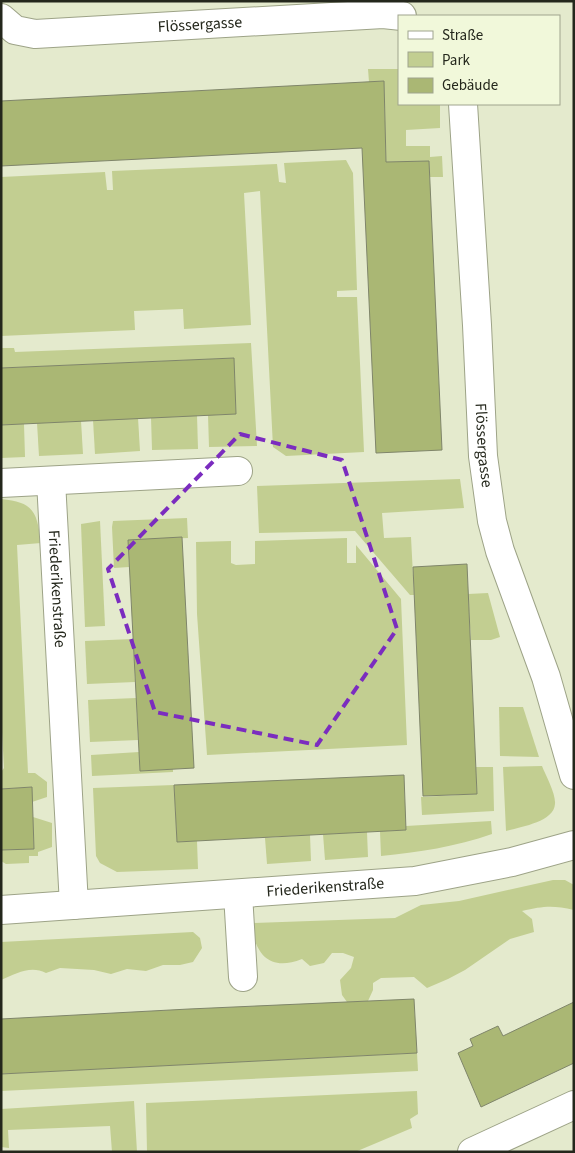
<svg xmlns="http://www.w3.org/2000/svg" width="575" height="1153" font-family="'Source Sans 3',sans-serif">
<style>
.green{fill:#c2ce91}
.building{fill:#aab774;stroke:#7f856a}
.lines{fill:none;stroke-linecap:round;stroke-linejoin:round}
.minor-casing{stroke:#9da387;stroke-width:30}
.minor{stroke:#fff;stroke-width:28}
.marked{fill:none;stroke:#7b2cbf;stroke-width:4;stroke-dasharray:10 6;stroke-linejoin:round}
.labels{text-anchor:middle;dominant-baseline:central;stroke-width:4.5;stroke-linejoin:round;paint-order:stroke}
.street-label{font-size:16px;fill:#24271c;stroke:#f1f8da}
</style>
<rect width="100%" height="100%" fill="#e4eacd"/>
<g class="green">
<polygon points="368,69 399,69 399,104 440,104 440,128 406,130 406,146 430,146 430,157 442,156 443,177 430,177 429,161 386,162 384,81 369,82"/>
<polygon points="346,160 353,173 357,290 337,291 337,297 357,297 364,452 286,456 273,447 260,191 244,193 251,325 184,329 183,309 134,311 135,330 1,336 1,177 105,172 107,190 113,190 112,171 277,164 279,182 286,183 284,163"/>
<polygon points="251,343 257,446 209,447 208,415 236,414 233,358 1,368 1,348 14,348 15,352"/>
<polygon points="197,415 198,449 152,450 151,418"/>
<polygon points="138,418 140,451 95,454 93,420"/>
<polygon points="81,421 83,454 39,456 37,423"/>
<polygon points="24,424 25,457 1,458 1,425"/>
<polygon points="460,479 464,508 382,513 384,538 411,537 414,595 410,595 355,531 259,533 257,486"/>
<path d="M1,499C34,502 37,512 41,543L17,545L28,773H35L47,782V797L32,802V787L1,789V772L4,768L1,714Z"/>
<polygon points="187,518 188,538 128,540 129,567 114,568 112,527 113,521"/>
<polygon points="100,521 105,626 85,627 81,524"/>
<polygon points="347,538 347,563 356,563 356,545 401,599 407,745 207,755 197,614 196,542 231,541 231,563 236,565 255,564 255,541"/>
<polygon points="488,593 500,637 491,640 471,640 468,594"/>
<polygon points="133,639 135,682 87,684 85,641"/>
<polygon points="136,698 138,740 90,742 88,700"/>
<polygon points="499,707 523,707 539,757 500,756"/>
<polygon points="139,752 140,771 173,769 173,772 92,776 91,755"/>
<path d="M542,766C546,776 556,794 555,804C554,822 520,827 506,831L503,767Z"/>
<polygon points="476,767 493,767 494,811 422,815 421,797 477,794"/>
<polygon points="174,785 177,842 197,841 198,869 117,872 100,863 96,856 93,788"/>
<polygon points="33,817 52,823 52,847 38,852 38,856 29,856 29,863 6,864 1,861 1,850 34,849"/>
<path d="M491,821L492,834C456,847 418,852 381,856L380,831L406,830V826Z"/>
<polygon points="367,832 368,857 325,860 323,834"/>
<polygon points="310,835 311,861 267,864 265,838"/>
<path d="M553,880H565L574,885V910C553,905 543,906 522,911L532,919L534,932L510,939L465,970L448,979L427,988L414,977L381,978L373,983V990L368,1001L347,1002L342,995L340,980L351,968L354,957L343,953H332L324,963L310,966L302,959C269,972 255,954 251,923L395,918L421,905L459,901Z"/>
<path d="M193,932L200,938L202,948L193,962L180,965H163L146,971L127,969L111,974L94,970L60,968L46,973C30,965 16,974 1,980V942Z"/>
<polygon points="417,1053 418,1071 1,1091 1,1074"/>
<polygon points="417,1091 418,1114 410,1119 412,1128 355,1152 147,1152 146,1103"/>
<polygon points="134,1101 137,1152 112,1152 110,1126 8,1130 9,1148 1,1147 1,1109"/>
</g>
<g class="building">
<polygon points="384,81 386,162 429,161 442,450 376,453 362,148 1,166 1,101"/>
<polygon points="234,358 236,414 1,425 1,368"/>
<polygon points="182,537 194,768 140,771 128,540"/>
<polygon points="467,564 477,794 423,796 413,567"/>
<polygon points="404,775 406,830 177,842 174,785"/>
<polygon points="32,787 34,849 1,850 1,789"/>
<polygon points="414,999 417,1053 1,1074 1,1019 189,1009"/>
<polygon points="574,1002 574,1063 481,1107 458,1053 473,1046 470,1039 498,1026 503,1036"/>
</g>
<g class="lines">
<defs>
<g id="minor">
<path id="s1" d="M1,18L15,30L35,34L383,14L402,16"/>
<path id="s2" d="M463,104L477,325L483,456L492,521L500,551L546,677L574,775"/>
<path id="s3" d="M51,481L74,905"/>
<polyline points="1,483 238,471"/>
<polyline points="238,894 243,977"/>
<path id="s4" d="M1,910L415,881L512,862L574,845"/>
<polyline points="472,1152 574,1105"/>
</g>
</defs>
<use href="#minor" class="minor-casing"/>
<use href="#minor" class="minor"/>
</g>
<path class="marked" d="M240,434L342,460L397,629L317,745L155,712L108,569Z"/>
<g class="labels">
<g class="street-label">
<text stroke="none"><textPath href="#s1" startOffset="204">Flössergasse</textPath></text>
<text stroke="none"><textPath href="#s2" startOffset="342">Flössergasse</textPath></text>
<text stroke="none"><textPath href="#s3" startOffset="108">Friederikenstraße</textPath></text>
<text stroke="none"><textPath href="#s4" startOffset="325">Friederikenstraße</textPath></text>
</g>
</g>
<rect width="575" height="1153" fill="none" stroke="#24271c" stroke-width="5"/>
<rect x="398" y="15" width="162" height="90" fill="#f1f8da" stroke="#9fa48e"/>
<rect x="408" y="31" width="25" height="8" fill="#ffffff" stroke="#9fa48e"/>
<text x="442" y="40" font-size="15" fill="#24271c">Straße</text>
<rect x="408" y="52" width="25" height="15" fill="#c2ce91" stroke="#9fa48e"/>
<text x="442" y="65" font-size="15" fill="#24271c">Park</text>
<rect x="408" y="78" width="25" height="15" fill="#aab774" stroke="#9fa48e"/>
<text x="442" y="90" font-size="15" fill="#24271c">Gebäude</text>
</svg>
